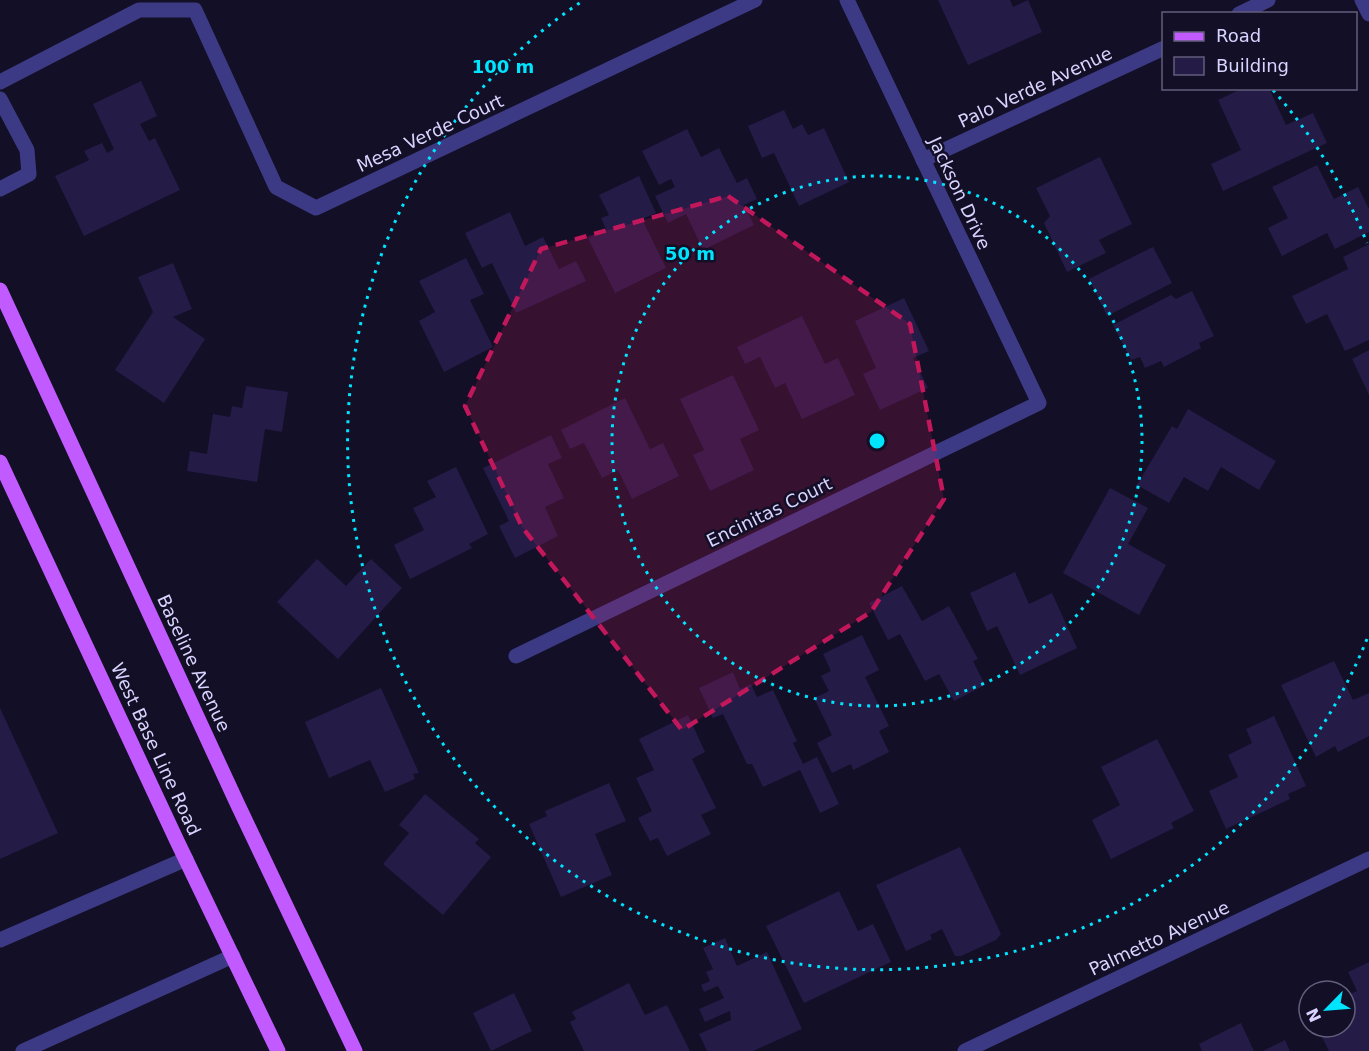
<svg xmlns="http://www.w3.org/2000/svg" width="1369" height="1051" font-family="'DejaVu Sans',sans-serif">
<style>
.building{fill:#241b47}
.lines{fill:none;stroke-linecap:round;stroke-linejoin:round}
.minor{stroke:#3d3a85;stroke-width:15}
.major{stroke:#c25bff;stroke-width:15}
.marked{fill:#c2185b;fill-opacity:0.2;stroke:#c2185b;stroke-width:4.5;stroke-dasharray:12 8;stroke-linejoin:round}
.ring{fill:none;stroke:#00e5ff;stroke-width:3;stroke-dasharray:3 6}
.labels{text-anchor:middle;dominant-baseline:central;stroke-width:5;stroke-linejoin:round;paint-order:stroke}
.street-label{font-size:18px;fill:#d9d4ff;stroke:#130f26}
.centre{fill:#00e5ff;stroke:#130f26;stroke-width:3}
.ring-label{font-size:18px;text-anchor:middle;font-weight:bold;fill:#00e5ff;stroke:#130f26;stroke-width:5;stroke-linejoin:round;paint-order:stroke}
</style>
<rect width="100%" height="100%" fill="#130f26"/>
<g class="building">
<polygon points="938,0 1010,0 1013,7 1028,0 1042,32 968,65"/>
<polygon points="141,81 157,116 140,124 149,141 155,138 180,190 84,236 55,176 89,160 84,151 102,143 107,153 114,149 93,104"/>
<polygon points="1243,88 1269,88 1286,125 1313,113 1327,143 1223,191 1211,164 1241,150 1218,100"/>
<polygon points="784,110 793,129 802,124 808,135 824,128 849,182 799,206 774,153 762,158 748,126"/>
<polygon points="687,129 701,157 719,148 737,183 747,178 757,199 744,205 754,225 703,250 686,214 668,223 655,196 675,187 671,179 659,185 642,151"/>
<polygon points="1100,157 1132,224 1099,240 1106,253 1067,272 1044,223 1050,216 1036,188"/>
<polygon points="1317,165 1334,199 1358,187 1369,209 1369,232 1335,249 1327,233 1282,256 1268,228 1288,218 1272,187"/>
<polygon points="639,176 656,213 642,219 666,268 615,293 588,238 606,229 601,218 609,215 599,195"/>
<polygon points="510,212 525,246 543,237 559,269 576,261 586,281 516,313 492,263 482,268 465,233"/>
<polygon points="1369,244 1369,340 1345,351 1327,314 1306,324 1292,296 1348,269 1343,257"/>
<polygon points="1153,247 1172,283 1107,316 1089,279"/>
<polygon points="466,258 484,294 470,300 493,347 444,372 419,321 435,312 419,281"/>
<polygon points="173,263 192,309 173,317 205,339 164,403 115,370 153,312 138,277"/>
<polygon points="1192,291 1214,336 1199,343 1201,348 1164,367 1161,361 1145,368 1140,357 1131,360 1113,325 1171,295 1176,299"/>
<polygon points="904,298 929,351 913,358 928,388 880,410 863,374 876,368 855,321"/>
<polygon points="802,316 825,364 838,358 855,395 802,419 785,383 775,388 760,357 745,364 737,347"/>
<polygon points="1369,350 1369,395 1352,359"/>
<polygon points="733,375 759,430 740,439 754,470 710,491 693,455 704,450 680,399"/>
<polygon points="246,386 288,392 282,432 265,429 257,482 187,471 190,451 207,454 213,414 230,417 232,406 242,408"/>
<polygon points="625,398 650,449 663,443 679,476 632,499 618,470 602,478 584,443 570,449 561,430"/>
<polygon points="1188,409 1276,461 1259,490 1221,467 1208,491 1184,477 1169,503 1137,485 1172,426 1177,429"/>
<polygon points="551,435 562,458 548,464 564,498 545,507 558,536 515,558 499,526 509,521 483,468"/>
<polygon points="456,467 488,534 469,544 472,548 410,579 394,545 424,530 413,508 436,497 427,481"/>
<polygon points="1110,488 1148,508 1128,544 1166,565 1139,615 1063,573"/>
<polygon points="317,559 346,586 371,559 402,588 338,659 277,602"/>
<polygon points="1015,572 1029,604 1052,593 1077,648 1020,675 997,626 987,631 970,593"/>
<polygon points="902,586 922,621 949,606 978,659 973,661 985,685 954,701 939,674 925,681 900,634 888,640 869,603"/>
<polygon points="862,635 879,670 865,677 889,726 879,731 889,752 853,770 851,764 832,773 817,743 832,735 814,698 829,691 821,676 831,671 823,654"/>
<polygon points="1334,661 1353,700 1369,693 1369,736 1338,752 1335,746 1316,757 1281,685"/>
<polygon points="733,672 740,689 751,684 757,697 773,690 797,741 793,743 803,764 817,757 839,804 820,813 800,770 763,787 752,764 747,764 723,714 713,718 699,688"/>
<polygon points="381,688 419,773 413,774 415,779 385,792 370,760 329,778 305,722"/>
<polygon points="0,708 58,833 0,859"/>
<polygon points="688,715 705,752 692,759 716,808 701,815 711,834 667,856 658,838 650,841 638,818 652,811 636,778 654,770 639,739"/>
<polygon points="1274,716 1306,786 1288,794 1290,799 1226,829 1209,791 1238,777 1228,755 1252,743 1246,729"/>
<polygon points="1157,739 1194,811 1171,823 1174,828 1111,859 1092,820 1120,805 1101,767"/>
<polygon points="609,783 626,821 595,834 612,875 561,897 529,824 547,816 545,811"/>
<polygon points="425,794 479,839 475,843 491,857 443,915 383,864 409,833 399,825"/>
<polygon points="960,847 1001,934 996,940 961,956 955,956 942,929 930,935 932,939 906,951 876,885"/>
<polygon points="839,891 858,931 873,924 891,962 804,1003 766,926"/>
<polygon points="725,938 737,966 767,952 802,1029 753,1051 707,1051 699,1034 731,1020 730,1011 705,1022 699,1009 724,998 718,986 704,992 701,985 710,981 706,972 713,969 703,948"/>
<polygon points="1369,962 1369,1051 1329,1051 1317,1027 1345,1027 1345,996 1357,991 1348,972"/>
<polygon points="629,983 645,1015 667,1005 690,1051 584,1051 570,1022 576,1019 572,1012"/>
<polygon points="514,993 532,1031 491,1051 473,1013"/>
<polygon points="1241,1023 1254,1051 1202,1051 1199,1044"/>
<polygon points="1285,1040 1290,1051 1263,1051"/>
</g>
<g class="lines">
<g class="minor">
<polyline points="1362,0 1369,14"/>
<polyline points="1239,14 1268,0"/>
<polyline points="0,82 139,10 195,10 276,187 316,208 755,0"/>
<polyline points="0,99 27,150 29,174 0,189"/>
<polyline points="923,160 1164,48"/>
<polyline points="516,656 1039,403 847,0"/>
<polyline points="0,940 186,859"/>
<polyline points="23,1051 233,956"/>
<polyline points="965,1051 1369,859"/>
</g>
<g class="major">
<polyline points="0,290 237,803 355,1051"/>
<polyline points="0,462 177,841 278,1051"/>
</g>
</g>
<path class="marked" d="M728,196L910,324L944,499L871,612L682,730L522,527L465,406L541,249Z"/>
<g class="ring">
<circle cx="877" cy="441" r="265"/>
<path d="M1367 639A529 529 0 1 1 581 2M1273 90A529 529 0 0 1 1367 243"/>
</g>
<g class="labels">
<g class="street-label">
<text transform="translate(1035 87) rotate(-25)">Palo Verde Avenue</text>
<text transform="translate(430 133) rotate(-25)">Mesa Verde Court</text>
<text transform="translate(960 193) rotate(65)">Jackson Drive</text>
<text transform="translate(769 512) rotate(-26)">Encinitas Court</text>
<text transform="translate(194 663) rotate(65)">Baseline Avenue</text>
<text transform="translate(156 749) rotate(65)">West Base Line Road</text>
<text transform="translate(1159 938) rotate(-25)">Palmetto Avenue</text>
</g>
</g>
<circle cx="877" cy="441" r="9" class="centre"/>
<g class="ring-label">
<text x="503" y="73">100 m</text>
<text x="690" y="260">50 m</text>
</g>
<rect x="1162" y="12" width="195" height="78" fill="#130f26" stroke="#625e7d" stroke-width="1.5"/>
<rect x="1174" y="32" width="30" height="9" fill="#c25bff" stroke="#625e7d" stroke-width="1.5"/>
<text x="1216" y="42" font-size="18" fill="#d9d4ff">Road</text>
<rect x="1174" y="57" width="30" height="18" fill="#241b47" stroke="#625e7d" stroke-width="1.5"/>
<text x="1216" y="72" font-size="18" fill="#d9d4ff">Building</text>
<g transform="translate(1327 1009) rotate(245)"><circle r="28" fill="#130f26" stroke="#625e7d" stroke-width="1.5"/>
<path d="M0-4.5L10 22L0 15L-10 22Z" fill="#00e5ff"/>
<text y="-9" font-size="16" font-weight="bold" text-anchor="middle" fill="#d9d4ff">N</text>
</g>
</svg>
